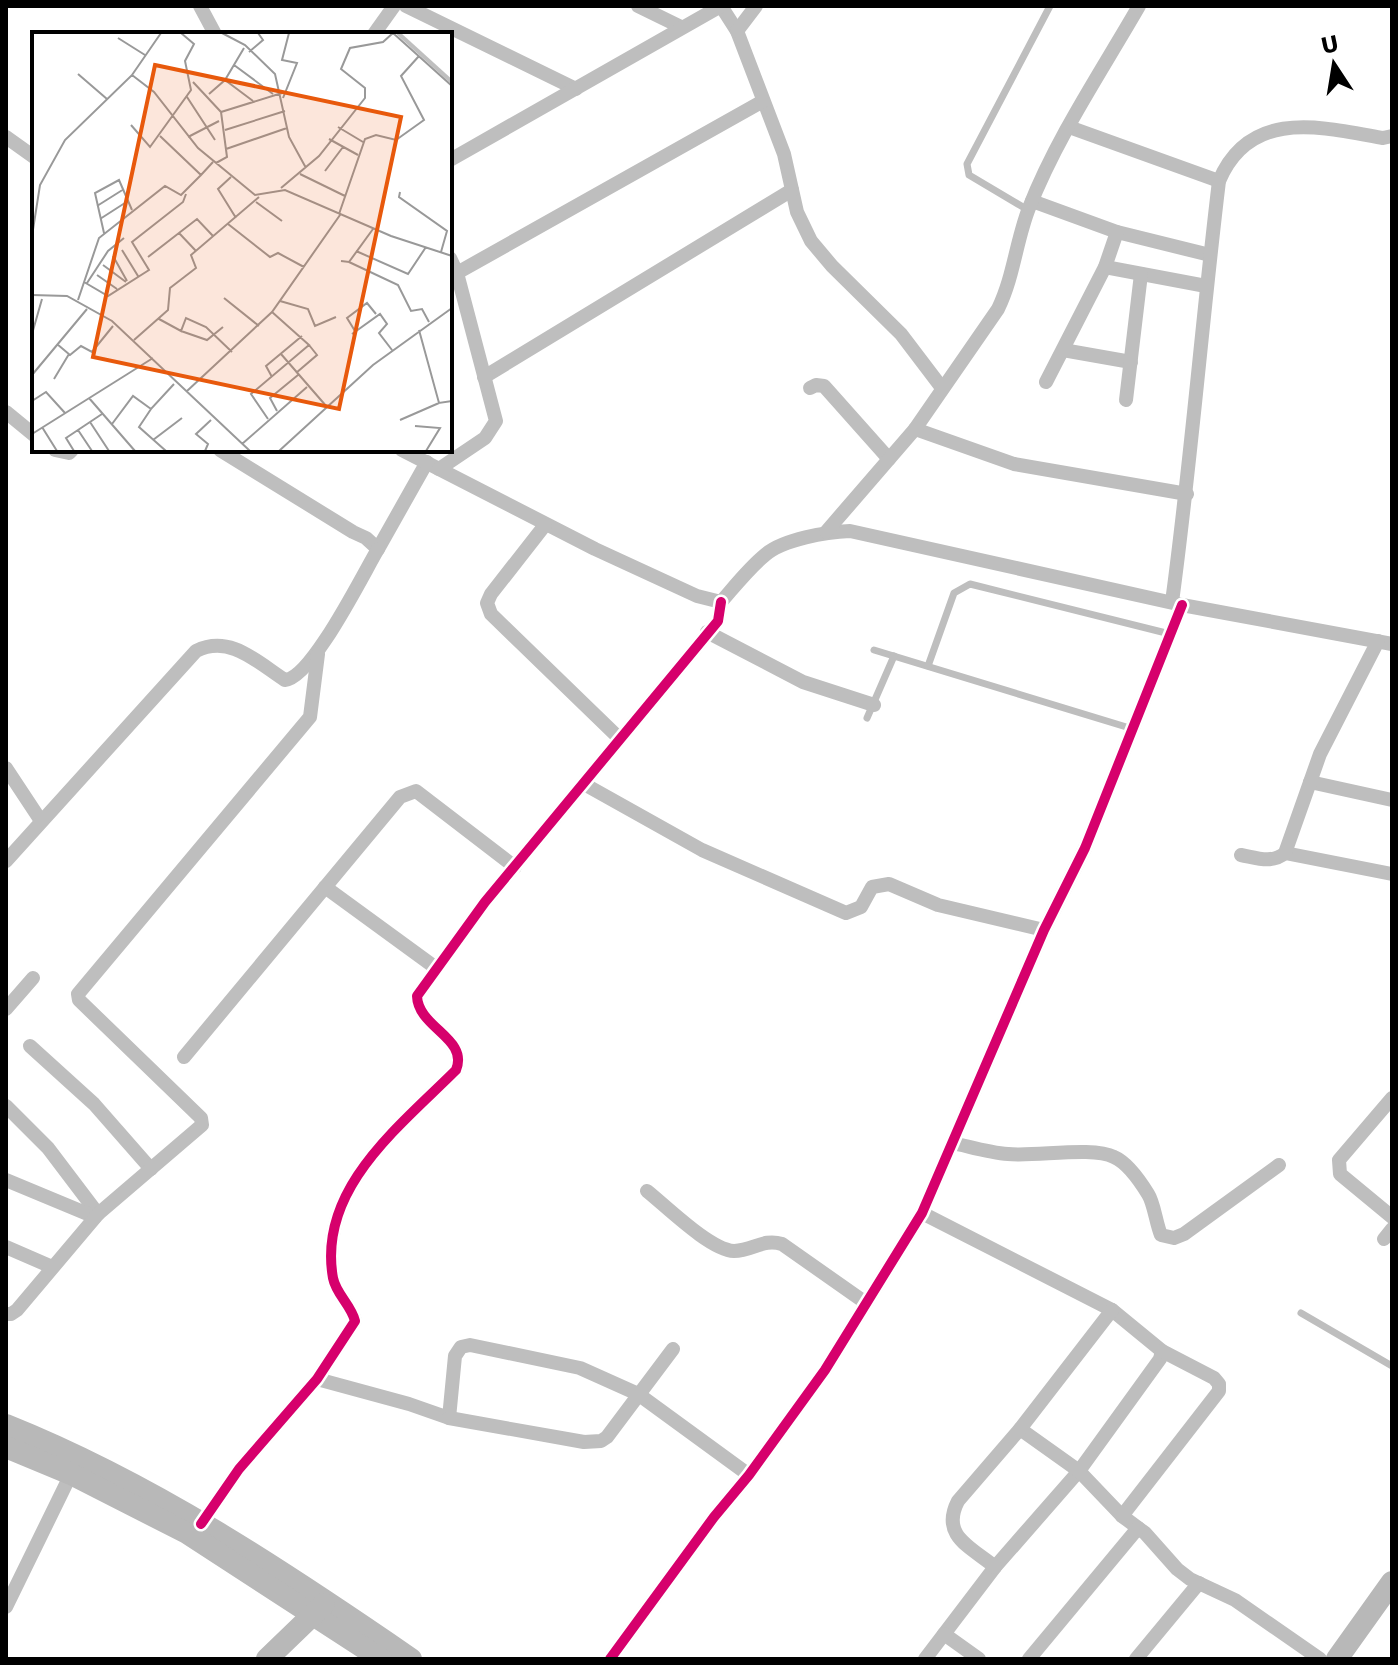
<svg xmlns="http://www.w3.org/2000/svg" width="1398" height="1665" font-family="'DejaVu Sans',sans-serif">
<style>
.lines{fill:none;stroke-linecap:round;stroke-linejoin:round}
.service{stroke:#bebebe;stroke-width:7}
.minor{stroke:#bebebe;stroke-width:14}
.secondary{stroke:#b8b8b8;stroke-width:22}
.cycleway-casing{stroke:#fff;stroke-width:15}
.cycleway{stroke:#d6006c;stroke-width:10}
.inset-river{fill:none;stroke:#bfbfbf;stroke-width:4}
.inset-road{fill:none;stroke:#999;stroke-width:2}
.view{fill:#e8590c;fill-opacity:0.15;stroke:#e8590c;stroke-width:4}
.inset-edge{fill:none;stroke:#000;stroke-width:4}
</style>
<rect width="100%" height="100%" fill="#fff"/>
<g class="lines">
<g class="service">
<polyline points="1028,210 969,175 967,164 1050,6"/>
<polyline points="874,650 1133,729"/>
<polyline points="928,666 954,593 970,584 1170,634"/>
<polyline points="867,718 894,656"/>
<polyline points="1301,1313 1392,1366"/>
</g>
<g class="minor">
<polyline points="200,6 215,34"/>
<polyline points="406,6 576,89"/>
<polyline points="638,6 681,27"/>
<polyline points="721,6 737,31 784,154 797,212 811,241 832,266 901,334 942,388"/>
<polyline points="737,31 756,6"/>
<polyline points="374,34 394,6"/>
<polyline points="1069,127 1219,181"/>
<polyline points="6,137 34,157"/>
<polyline points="450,160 721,6"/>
<polyline points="1032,201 1117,232 1210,255"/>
<polyline points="1105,267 1206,286"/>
<polyline points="457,273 763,101"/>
<polyline points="1063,350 1131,362"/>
<polyline points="484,377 792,190"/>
<polyline points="1046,382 1105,267 1117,232"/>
<polyline points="810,388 816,385 824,386 889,459"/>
<polyline points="1126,400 1141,274"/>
<polyline points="6,412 34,435"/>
<polyline points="915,429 1014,464 1187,494"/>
<polyline points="55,450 69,453 72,450"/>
<polyline points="220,450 353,532 366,538 378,549 427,462"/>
<path d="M402,450L595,549L697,596L721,602C735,586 749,568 765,555C783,539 827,532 850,531L1182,605L1392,644"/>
<polyline points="439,469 485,438 496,421 457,273 450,258"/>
<polyline points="545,525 491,594 487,603 491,614 620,739"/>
<path d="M826,532L915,429L998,309C1014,276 1016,241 1029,208C1057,137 1101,72 1139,6"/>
<path d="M1172,602C1191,462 1202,321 1219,181C1250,108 1321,127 1383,138L1392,136"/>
<polyline points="707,632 803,682 874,705"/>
<polyline points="6,768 41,821"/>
<polyline points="1310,782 1392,800"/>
<polyline points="584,784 702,850 846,913 861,907 872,887 889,884 938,905 1044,930"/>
<polyline points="1285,853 1392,874"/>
<path d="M1241,855C1257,858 1272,864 1285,853L1320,754L1378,641"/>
<path d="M6,861L196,651C230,634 257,662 285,680C312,678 363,574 378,549"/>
<polyline points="325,887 436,968"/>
<polyline points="6,1009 33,978"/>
<polyline points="30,1046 94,1104 151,1169"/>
<polyline points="184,1057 400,797 416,791 515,867"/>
<polyline points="1392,1098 1339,1160 1340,1174 1392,1217"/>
<polyline points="6,1106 48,1148 98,1214"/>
<path d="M953,1143C971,1147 990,1153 1008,1154C1035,1157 1093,1146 1114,1157C1128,1163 1140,1181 1148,1194C1154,1203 1156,1223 1161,1235L1174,1238L1184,1234L1279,1165"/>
<polyline points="6,1180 95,1217"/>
<path d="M647,1191C666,1206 710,1250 734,1251C753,1251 763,1238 782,1244L866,1303"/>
<polyline points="922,1213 1112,1310 1162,1351 1160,1359 1079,1471 995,1567 925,1659"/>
<polyline points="1384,1239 1392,1229"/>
<polyline points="6,1247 52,1267"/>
<polyline points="6,1314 11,1314 17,1310 98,1214 202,1125 201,1118 79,1000 78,994 310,717 318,654"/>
<polyline points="317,1379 409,1404 449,1418 455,1356 461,1347 470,1345 580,1368 638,1394 749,1475"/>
<polyline points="449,1418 584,1442 601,1441 607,1437 673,1349"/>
<polyline points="1020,1429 1079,1471 1122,1516 1145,1533 1177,1569 1190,1579 1235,1600 1320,1659"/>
<polyline points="1122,1516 1219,1391 1219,1384 1214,1378 1162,1351"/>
<path d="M201,1524L239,1469L317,1379L355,1321C351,1305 336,1294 333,1278C317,1189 400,1126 456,1070C469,1038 418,1028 417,996L485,902L718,621L721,602"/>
<path d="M995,1567C971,1547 940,1536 958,1501L1020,1429L1112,1310"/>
<polyline points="6,1607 71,1474"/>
<polyline points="944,1634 979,1659"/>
<polyline points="610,1659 714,1517 749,1475 825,1370 922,1213 1044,930 1085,848 1182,605"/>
<polyline points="1029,1659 1138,1528"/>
<polyline points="1136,1659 1199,1583"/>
</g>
<g class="secondary">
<path d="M6,1425C151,1483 283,1571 411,1659"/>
<polyline points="6,1447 71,1474 187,1533 381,1659"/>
<polyline points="267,1659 324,1604"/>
<polyline points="1337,1659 1392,1582"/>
</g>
<defs>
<g id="cycleway">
<path d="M201,1524L239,1469L317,1379L355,1321C351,1305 336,1294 333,1278C317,1189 400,1126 456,1070C469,1038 418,1028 417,996L485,902L718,621L721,602"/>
<polyline points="610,1659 714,1517 749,1475 825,1370 922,1213 1044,930 1085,848 1182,605"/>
</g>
</defs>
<use href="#cycleway" class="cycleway-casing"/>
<use href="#cycleway" class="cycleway"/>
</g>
<g transform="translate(32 32)">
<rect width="420" height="420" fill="#fff"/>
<path class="inset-river" d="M366,1L420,50"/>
<path class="inset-road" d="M190,1L213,13L243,42L257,105L274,136M361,1L420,54M86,6L113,23M217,20L231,8L226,1M202,33L241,62M46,42L75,67M100,43L129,1M193,48L221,69M161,50L189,80M177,62L193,48L212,16M155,65L183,108M251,66L265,31L250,28L257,1M99,93L118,115L159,58L153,29L162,12L149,1M306,95L331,110M193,98L253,79M128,104L169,143L181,130M156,105L187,89M297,107L326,123M194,117L255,96M184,131L195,125L189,80L250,61M293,139L311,115M268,142L313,164M199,145L186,157L204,186M249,156L287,124L333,66V56L309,37L318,16L351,10L361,1M368,160L367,165L415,199L409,220M224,170L250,189M65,174L92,157M307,182L333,107L344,103L364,108L392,88L369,44L387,24M68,187L96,169M196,192L238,225L246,221L272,235M72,201L63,161L87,148L100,178M147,201L164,219M0,204L8,153L33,108L100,43L122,60L166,116L223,163L253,158L359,204L420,224M90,218L106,244M324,219L376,242L394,215M81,224L95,249M116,225L165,187L181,204M309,229L317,230L341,197M317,230L366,253L379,279L390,277L397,290M71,233L94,250M65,243L85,257M52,250L76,264L117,238L100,210L151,170L154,162M55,251L76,219L92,206M0,263L35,264L80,289L218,419M192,266L227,294M46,268L67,206L133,154L149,163L169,143M248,269L276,277L283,294L304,285M127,287L149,299L154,286L174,295L200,320M387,298L407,371L420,369M149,299L175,308L191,295M323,299L315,286L335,271L344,282M0,302L10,267M320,302L348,282L355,292L347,301L360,318M102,308L136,278L138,256L164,236L159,223L227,165M25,312L38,323L49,314L60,320L81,294M249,322L295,375M264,341L285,323L277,313M0,343L55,277M240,345L234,334L270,304M22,347L37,322M155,359L240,280L308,183M57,366L103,419M0,369L14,360L33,381M119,377L107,395L134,419M245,379L238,366L266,343M236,387L219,362L277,313L240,280M368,388L407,371M58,390L77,419M80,392L101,364L119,377L142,352M383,394L408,396L394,419M10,395L25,419M46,398L60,419M0,402L121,326M121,408L150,386M210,412L275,355M42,419L34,406L70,382M173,419L176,412L164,402L179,388M247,419L341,333L420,276"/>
<path class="view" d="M123,33L369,85L307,377L61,325Z"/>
<rect width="420" height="420" class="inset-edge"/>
</g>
<rect width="1398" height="1665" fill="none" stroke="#000000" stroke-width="16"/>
<g transform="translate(1334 64) rotate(348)" stroke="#ffffff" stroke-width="6" paint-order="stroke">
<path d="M0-6L14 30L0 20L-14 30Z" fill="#000000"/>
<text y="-12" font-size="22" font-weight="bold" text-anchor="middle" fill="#000000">U</text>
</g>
</svg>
